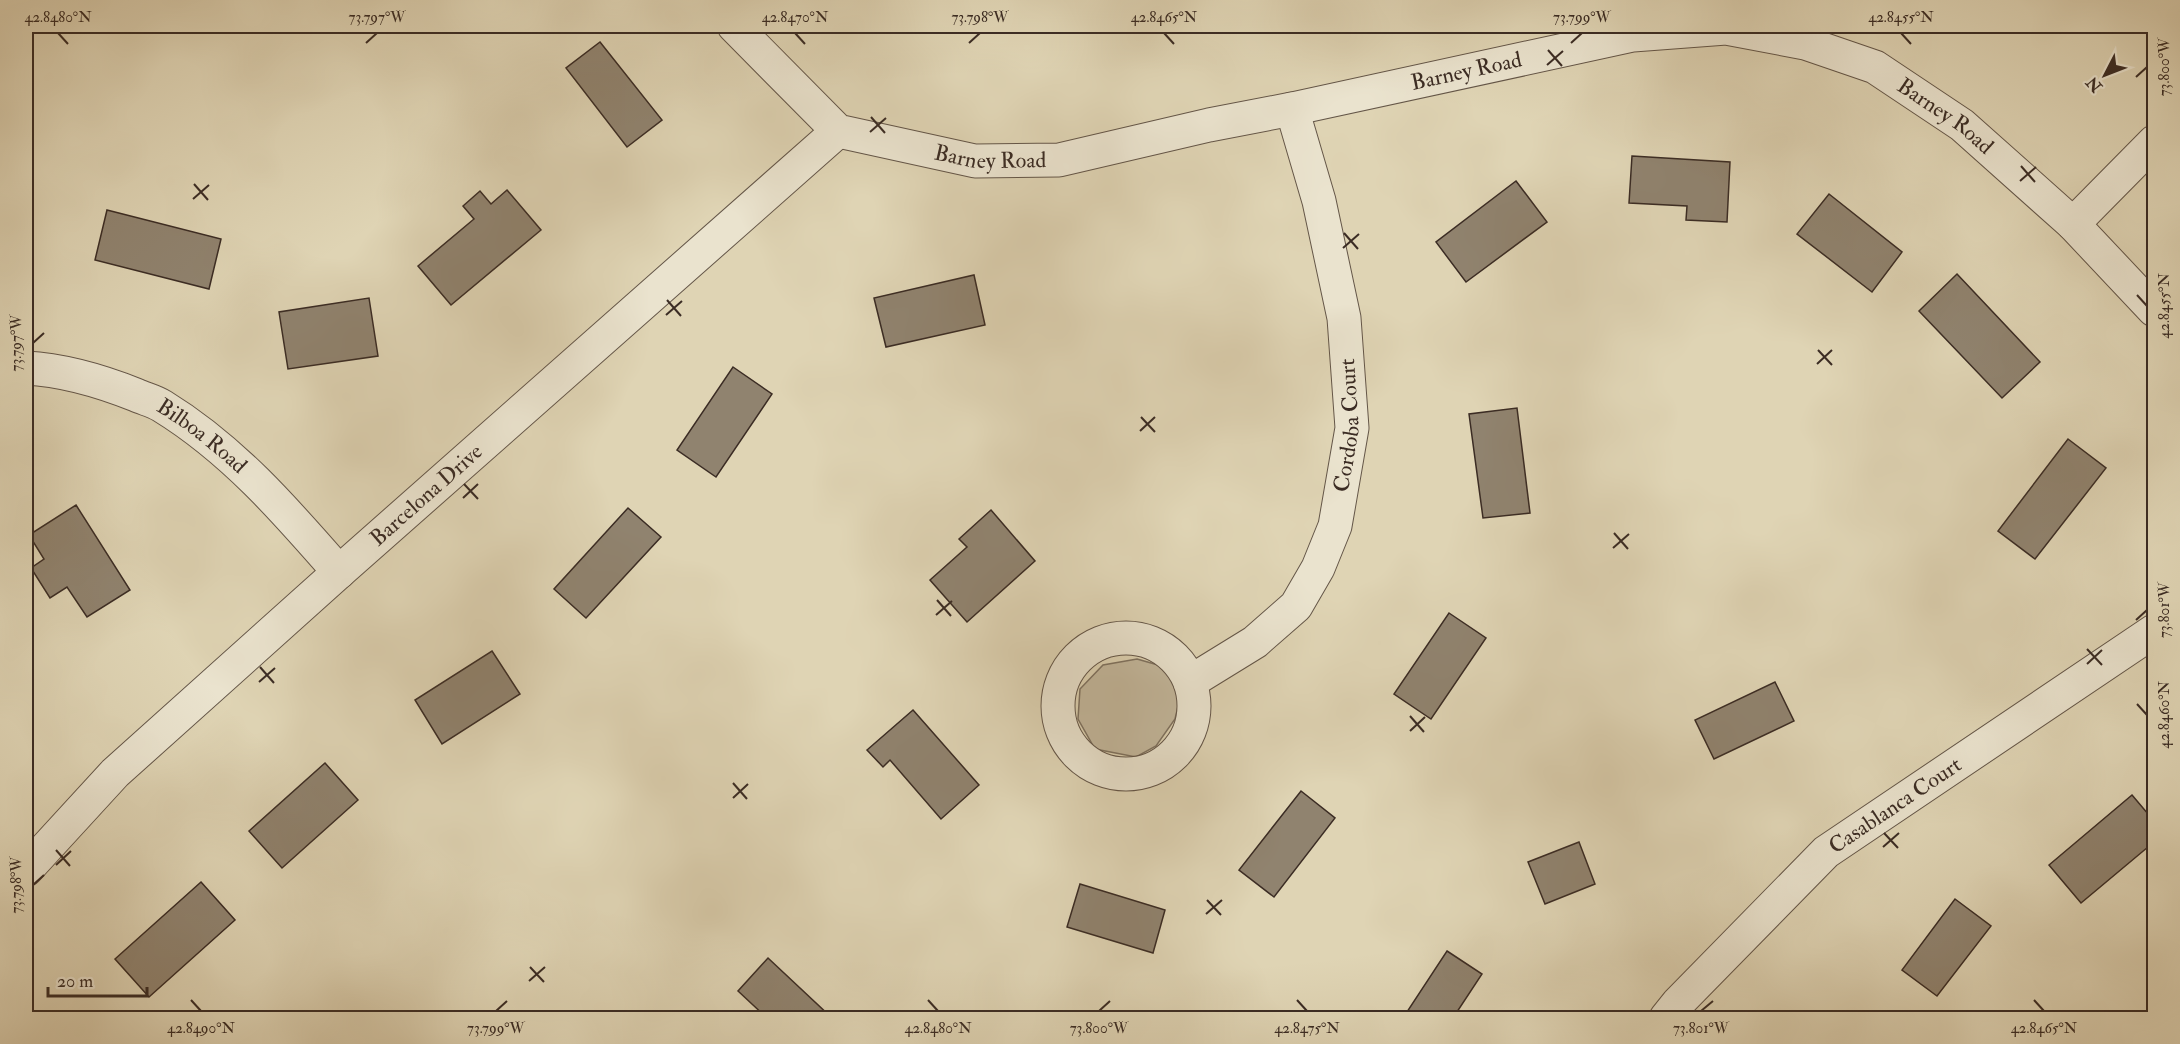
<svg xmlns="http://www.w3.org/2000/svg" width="2180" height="1044" font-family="'IM FELL Double Pica',serif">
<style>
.green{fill:#c3b79c;stroke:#7f7260;stroke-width:1.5}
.building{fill:#90836f;stroke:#3b2c24;stroke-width:1.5}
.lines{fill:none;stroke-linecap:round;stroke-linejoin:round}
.street-casing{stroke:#645648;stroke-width:35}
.street{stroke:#eae3ce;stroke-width:33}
.ticks{fill:none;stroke:#3b2c24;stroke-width:2}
.labels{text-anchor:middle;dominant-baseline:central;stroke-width:5;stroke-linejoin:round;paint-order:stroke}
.street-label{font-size:22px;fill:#3b2c24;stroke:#eae3ce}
.neatline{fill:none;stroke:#3b2c24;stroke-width:2}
.ticks-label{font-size:15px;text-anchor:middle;fill:#3b2c24}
</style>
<rect width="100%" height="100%" fill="#dfd4b4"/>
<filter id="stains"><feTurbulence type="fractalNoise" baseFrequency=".00333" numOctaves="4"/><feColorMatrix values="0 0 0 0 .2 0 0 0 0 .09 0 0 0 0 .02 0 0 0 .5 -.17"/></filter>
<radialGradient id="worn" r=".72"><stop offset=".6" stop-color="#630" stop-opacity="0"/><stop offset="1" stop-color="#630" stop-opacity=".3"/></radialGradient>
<polygon class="green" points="1137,659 1172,669 1182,690 1175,719 1156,746 1136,757 1095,749 1078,719 1080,689 1103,665"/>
<g class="building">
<polygon points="1000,26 1063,26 1062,31"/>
<polygon points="600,42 662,120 627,147 566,68"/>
<polygon points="1632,156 1730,162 1727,222 1686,220 1687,206 1629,203"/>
<polygon points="1516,181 1547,222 1466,282 1436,242"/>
<polygon points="507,190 541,230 451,305 418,266 474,219 463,206 480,191 491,204"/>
<polygon points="1829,194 1902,252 1872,292 1797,234"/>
<polygon points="107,210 221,239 209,289 95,260"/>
<polygon points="1957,274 2040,362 2002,398 1919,311"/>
<polygon points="974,275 985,325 886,347 874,298"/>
<polygon points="369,298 378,356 288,369 279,312"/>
<polygon points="733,367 772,394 716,477 677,450"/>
<polygon points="1517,408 1530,513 1483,518 1469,414"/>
<polygon points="2068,439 2106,468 2035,559 1998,531"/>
<polygon points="76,505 130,590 87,617 67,587 50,598 31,568 44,559 29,535"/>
<polygon points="628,508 661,537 586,618 554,589"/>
<polygon points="991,510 1035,561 967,622 930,580 967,547 959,539"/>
<polygon points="1449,613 1486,638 1431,719 1394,694"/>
<polygon points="492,651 520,694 442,744 415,700"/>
<polygon points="1775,682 1794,721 1714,759 1695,720"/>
<polygon points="913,710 979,785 941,819 890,760 883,767 867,750"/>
<polygon points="325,763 358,800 282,868 249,831"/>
<polygon points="1301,791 1335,818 1274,897 1239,870"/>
<polygon points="2132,795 2154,821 2154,842 2081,903 2049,865"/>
<polygon points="1579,842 1595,884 1545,904 1528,862"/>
<polygon points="201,882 235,920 149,997 115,959"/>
<polygon points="1080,884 1165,910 1153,953 1067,927"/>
<polygon points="1955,899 1991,926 1937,996 1902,970"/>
<polygon points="1447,951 1482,974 1453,1018 1403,1018"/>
<polygon points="768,958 832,1018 767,1018 738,991"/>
</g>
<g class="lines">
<defs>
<g id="street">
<path id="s1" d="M734,26L838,131L975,161L1059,160L1209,125L1292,109L1633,35L1726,28L1805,43L1875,67L1962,125L2073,224L2154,310"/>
<polyline points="2073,224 2154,142"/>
<path id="s2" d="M26,368C64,370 101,381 136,395C145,399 154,401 162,406C232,449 285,510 339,572"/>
<circle cx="1126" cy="706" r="68"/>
<path id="s3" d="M1190,682L1255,642L1296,606L1318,568L1335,526L1352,428L1344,318L1319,201L1292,109"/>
<path id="s4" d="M26,870L115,773L339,572L838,131"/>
<path id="s5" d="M1666,1018L1678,1003L1826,852L2154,631"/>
</g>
</defs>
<use href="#street" class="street-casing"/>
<use href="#street" class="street"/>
</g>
<path class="ticks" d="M58,33L68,44M795,33L805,44M1164,33L1174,44M1901,33L1911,44M366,43L377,33M969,43L980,33M1571,43L1582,33M1548,50L1562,66M1547,65L1563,51M2136,77L2147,67M871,117L885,133M870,132L886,118M2021,166L2035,182M2020,181L2036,167M194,184L208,200M193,199L209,185M1344,233L1358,249M1343,248L1359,234M2137,295L2147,306M667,300L681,316M666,315L682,301M33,343L44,333M1818,350L1832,365M1817,364L1832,350M1141,417L1155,432M1140,431L1155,417M464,484L478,499M463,498L478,484M1614,533L1628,549M1613,548L1629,534M937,600L951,616M936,615L952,601M2136,620L2147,610M2087,649L2102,665M2087,664L2102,650M260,667L274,683M259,682L275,668M2137,704L2147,715M1410,716L1424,732M1410,731L1425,717M733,783L747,799M733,798L748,784M1884,833L1898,848M1883,847L1899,833M56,850L70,866M56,865L71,851M33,885L44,875M1207,900L1221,915M1206,914L1222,900M530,967L544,982M529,981L545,967M191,1000L201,1011M928,1000L938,1011M1297,1000L1307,1011M2034,1000L2044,1011M496,1011L507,1001M1099,1011L1110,1001M1701,1011L1713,1001"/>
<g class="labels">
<g class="street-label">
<text stroke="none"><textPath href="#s1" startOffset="789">Barney Road</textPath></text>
<text stroke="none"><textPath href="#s1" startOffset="1293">Barney Road</textPath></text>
<text stroke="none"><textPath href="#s1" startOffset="303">Barney Road</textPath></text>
<text stroke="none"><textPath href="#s3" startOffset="322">Cordoba Court</textPath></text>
<text stroke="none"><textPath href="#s2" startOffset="192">Bilboa Road</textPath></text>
<text stroke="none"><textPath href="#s4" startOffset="549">Barcelona Drive</textPath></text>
<text stroke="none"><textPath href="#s5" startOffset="314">Casablanca Court</textPath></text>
</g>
</g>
<rect width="2180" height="1044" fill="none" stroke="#dfd4b4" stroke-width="66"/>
<g transform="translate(2105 75) rotate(228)" stroke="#eae3ce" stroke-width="4.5" paint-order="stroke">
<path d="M0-4.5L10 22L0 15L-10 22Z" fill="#3b2c24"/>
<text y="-9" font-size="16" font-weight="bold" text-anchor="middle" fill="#3b2c24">N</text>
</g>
<path d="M48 987v9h99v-9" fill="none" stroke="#3b2c24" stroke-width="3"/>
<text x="57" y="987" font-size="18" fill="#3b2c24" stroke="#eae3ce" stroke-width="4.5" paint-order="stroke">20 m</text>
<rect x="33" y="33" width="2114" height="978" class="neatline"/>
<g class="ticks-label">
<text x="58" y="22">42.8480°N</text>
<text x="377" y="22">73.797°W</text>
<text x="795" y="22">42.8470°N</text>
<text x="980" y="22">73.798°W</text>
<text x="1164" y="22">42.8465°N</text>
<text x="1582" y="22">73.799°W</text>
<text x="1901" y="22">42.8455°N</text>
<text transform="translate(2164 67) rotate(-90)" y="5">73.800°W</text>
<text transform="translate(2164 306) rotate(-90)" y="5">42.8455°N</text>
<text transform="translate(16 343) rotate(-90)" y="5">73.797°W</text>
<text transform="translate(2164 610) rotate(-90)" y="5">73.801°W</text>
<text transform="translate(2164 715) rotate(-90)" y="5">42.8460°N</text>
<text transform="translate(16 885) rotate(-90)" y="5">73.798°W</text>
<text x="201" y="1033">42.8490°N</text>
<text x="496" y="1033">73.799°W</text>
<text x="938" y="1033">42.8480°N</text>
<text x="1099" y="1033">73.800°W</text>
<text x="1307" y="1033">42.8475°N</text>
<text x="1701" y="1033">73.801°W</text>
<text x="2044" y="1033">42.8465°N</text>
</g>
<rect width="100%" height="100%" filter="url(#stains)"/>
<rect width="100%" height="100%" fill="url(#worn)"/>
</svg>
